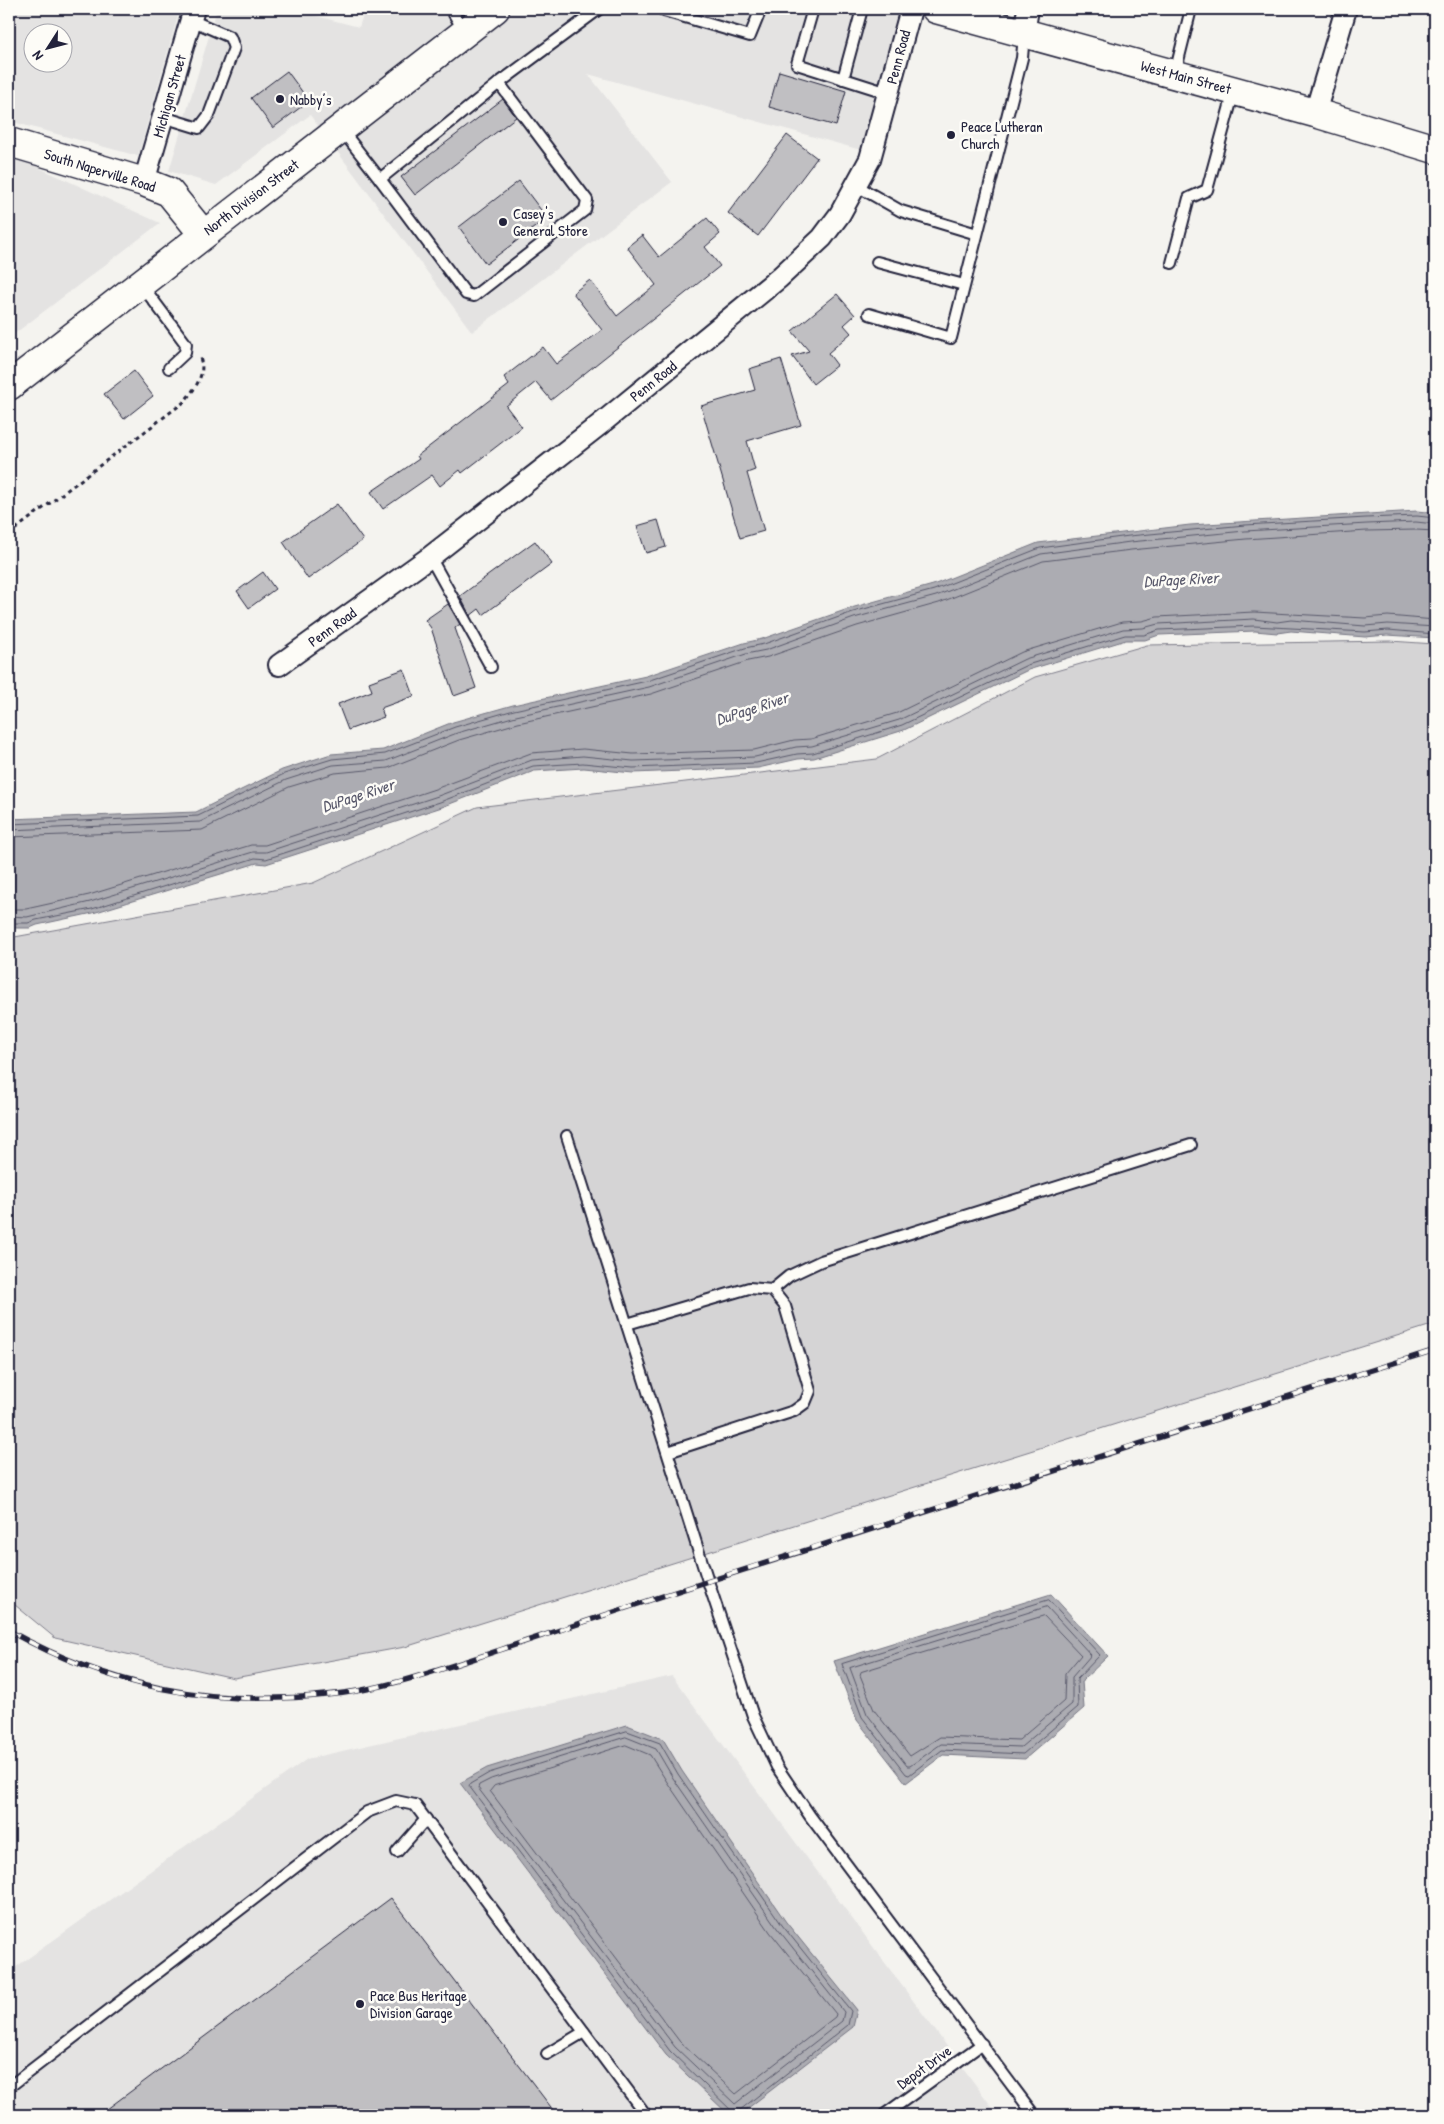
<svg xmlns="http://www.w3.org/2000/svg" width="1444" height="2124" font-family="'Patrick Hand',sans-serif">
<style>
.built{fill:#e4e3e2;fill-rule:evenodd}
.green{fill:#d5d4d5;stroke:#7c7b88}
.water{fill:#acacb2;stroke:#757582}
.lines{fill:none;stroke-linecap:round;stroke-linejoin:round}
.shore{stroke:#59596b;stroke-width:1}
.building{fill:#c0bfc2;stroke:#22223b}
.service-casing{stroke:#22223b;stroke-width:14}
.minor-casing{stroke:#22223b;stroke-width:24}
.secondary-casing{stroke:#22223b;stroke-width:31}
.primary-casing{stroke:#22223b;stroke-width:31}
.path{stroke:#22223b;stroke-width:3;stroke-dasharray:4 4;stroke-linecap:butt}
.service{stroke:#fdfcf7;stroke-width:10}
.minor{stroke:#fdfcf7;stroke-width:20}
.secondary{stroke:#fdfcf7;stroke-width:28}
.primary{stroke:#fdfcf7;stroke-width:28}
.rail-casing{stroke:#22223b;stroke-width:5.5}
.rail{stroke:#fdfcf7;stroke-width:4;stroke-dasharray:11;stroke-linecap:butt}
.poi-dot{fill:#22223b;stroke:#fdfcf7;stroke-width:2}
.labels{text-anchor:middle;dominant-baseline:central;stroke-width:5;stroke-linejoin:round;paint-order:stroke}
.street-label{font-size:15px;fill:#22223b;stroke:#fdfcf7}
.poi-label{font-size:15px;fill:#22223b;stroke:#fdfcf7;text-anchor:start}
.water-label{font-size:16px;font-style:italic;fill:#59596b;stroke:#fdfcf7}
</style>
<rect width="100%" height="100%" fill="#f4f3ef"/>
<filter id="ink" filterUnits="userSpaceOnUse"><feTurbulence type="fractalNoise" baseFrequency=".02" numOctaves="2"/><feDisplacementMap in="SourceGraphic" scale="10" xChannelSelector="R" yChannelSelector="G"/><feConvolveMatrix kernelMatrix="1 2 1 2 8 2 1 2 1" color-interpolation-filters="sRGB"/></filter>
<g filter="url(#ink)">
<g class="built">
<path d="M9,9H180L138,156L9,121ZM62,32V62H32V32Z"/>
<polygon points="217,9 289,9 359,27 365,9 903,9 868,152 588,74 672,182 472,332 310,115 216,185 169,171"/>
<polygon points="9,158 33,165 160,223 9,338"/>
<polygon points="672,1676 998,2115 9,2115 9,1972 307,1759"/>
</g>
<polygon class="green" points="1390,641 1435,644 1435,1324 405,1647 234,1678 55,1638 9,1600 9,938 313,883 477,807 877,759 1035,677 1147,645"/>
<g class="water">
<polygon points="1417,511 1435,513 1435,638 1387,635 1365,637 1291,631 1277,633 1255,631 1159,635 1145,640 1126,640 1028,670 904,730 814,758 798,759 758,768 633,773 584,768 534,771 442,807 266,864 257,863 93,913 37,925 30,928 9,928 9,819 196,812 282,770 331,754 383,750 453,722 513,705 646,676 744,643 762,639 851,608 933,585 1038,543 1190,525"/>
<polygon points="1051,1594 1108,1656 1082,1681 1084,1708 1025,1759 943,1755 906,1783 857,1720 834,1661"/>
<polygon points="627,1725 663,1739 682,1771 786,1922 857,2010 853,2027 739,2115 729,2115 666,2055 460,1783 487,1768"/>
</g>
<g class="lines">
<g class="shore">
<polyline points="9,824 198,816 284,774 332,759 385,754 455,727 514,710 647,681 745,648 764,644 853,612 934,590 1040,548 1129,536 1245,525 1366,518 1417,516 1435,518"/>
<polyline points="9,830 200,822 286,780 333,765 386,761 457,733 516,716 649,687 746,654 766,650 854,618 936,596 1041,554 1130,542 1245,531 1367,524 1416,522 1435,524"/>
<polyline points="9,837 202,830 289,787 335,773 388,768 459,740 518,723 651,694 748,661 768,657 857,626 939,603 1043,561 1131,550 1246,539 1367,531 1416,530 1435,531"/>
<polyline points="9,909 26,909 89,895 251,845 265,845 435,789 531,753 583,749 633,754 754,750 794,740 811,739 897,713 1022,652 1122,622 1142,621 1157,617 1254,612 1365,618 1388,616 1435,620"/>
<polyline points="9,916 27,917 90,902 253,852 266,852 438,796 532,760 583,756 633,761 755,757 796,747 812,746 899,720 1025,659 1123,629 1143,628 1158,624 1254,619 1277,622 1291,620 1365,626 1388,624 1435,627"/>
<polyline points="9,923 28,923 36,920 92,909 255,858 266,859 440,802 533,766 583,763 633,768 756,763 797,754 813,753 902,725 1027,665 1125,635 1144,635 1159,630 1254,626 1365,632 1388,630 1435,634"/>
<polygon points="1049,1600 1100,1655 1077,1679 1078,1707 1023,1754 942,1750 909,1775 906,1774 862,1717 842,1664"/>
<polygon points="1047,1607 1091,1655 1072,1677 1072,1704 1021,1747 941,1744 910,1766 907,1766 867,1714 850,1668"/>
<polygon points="1044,1616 1081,1655 1065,1674 1064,1701 1019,1740 940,1737 910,1756 874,1710 860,1675 861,1672"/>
<polygon points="627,1731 660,1743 678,1774 782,1925 851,2011 848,2025 735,2114 670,2051 469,1786 470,1784 489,1773"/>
<polygon points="626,1737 656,1749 673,1778 777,1928 844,2012 842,2021 735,2104 675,2047 478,1788 479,1785 491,1779"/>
<polygon points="626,1745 650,1755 667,1782 770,1932 836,2014 835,2017 736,2094 680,2042 490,1791 494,1786"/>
</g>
</g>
<g class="building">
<polygon points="287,71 309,101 273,128 251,98"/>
<polygon points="779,71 846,91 836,126 769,107"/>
<polygon points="503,99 516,117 415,195 401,177"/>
<polygon points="787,135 817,158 758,236 728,213"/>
<polygon points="519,181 547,218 486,264 459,227"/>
<polygon points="707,218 720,234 705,247 720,266 551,400 536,382 506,406 522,427 462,473 460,470 440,486 432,475 383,509 371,492 419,459 417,456 509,385 504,377 543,347 556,364 602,330 573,293 590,280 617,316 656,285 627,247 642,235 659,257"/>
<polygon points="837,294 855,315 844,325 851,333 828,353 837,365 813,384 792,356 809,351 792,331"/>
<polygon points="781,359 801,425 747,441 755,470 747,473 764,531 740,538 701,406 755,390 749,369"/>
<polygon points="134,371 153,396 124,419 104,394"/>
<polygon points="337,504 363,540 308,579 283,542"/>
<polygon points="658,520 666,547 646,553 637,526"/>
<polygon points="535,541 552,564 483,615 479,609 470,616 460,596"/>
<polygon points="263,572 275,589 249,608 237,591"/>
<polygon points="448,604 460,624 455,628 476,688 454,696 431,628 425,620"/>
<polygon points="404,669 414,696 381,708 384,717 348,730 338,704 372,691 369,682"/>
<polygon points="391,1898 557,2115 99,2115"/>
</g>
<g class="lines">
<defs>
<g id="service">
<polyline points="451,9 464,31"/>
<polyline points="813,9 797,64 888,93"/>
<polyline points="664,11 750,36 761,9"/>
<polyline points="1175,73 1191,9"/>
<polyline points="843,79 862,9"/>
<polyline points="163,117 199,128 209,115 234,48 230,37 191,20"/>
<polyline points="341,129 380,179 499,83 599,9"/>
<polyline points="380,179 466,294 474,296 585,210 587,200 499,83"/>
<polyline points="857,186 901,211 977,234"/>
<polyline points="877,262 964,285"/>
<polyline points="1172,263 1189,198 1207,190 1234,91"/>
<polyline points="141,284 186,344 185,353 169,368"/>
<polyline points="869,314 951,338 1022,58 1024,34"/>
<polyline points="430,557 491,667"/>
<polyline points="567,1136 708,1581 753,1716 777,1767 810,1816 1034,2115"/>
<polyline points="772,1290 789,1276 821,1261 1191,1145"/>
<polyline points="627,1324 749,1288 772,1290 785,1306 810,1391 805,1403 794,1411 668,1452"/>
<polyline points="397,1852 426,1819"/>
<polyline points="547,2054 584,2032"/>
<polyline points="9,2087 367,1812 396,1801 415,1805 646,2115"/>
<polyline points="884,2115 982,2044"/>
</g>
<g id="minor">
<polyline points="1024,33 1028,9"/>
<polyline points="1315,113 1346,9"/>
<polyline points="144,182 194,9"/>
<polyline points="279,665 430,557 603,422 779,278 822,238 840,214 870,159 911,9"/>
</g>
<polyline id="secondary" points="9,142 144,182 169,192 203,234"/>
<g id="primary">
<polyline points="936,9 1315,113 1435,149"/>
<polyline points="9,386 495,9"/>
</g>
</defs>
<use href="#service" class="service-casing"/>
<use href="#minor" class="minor-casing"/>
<use href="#secondary" class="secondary-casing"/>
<use href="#primary" class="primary-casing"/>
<path class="path" d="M9,534L184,402C194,389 208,374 199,356"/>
<use href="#service" class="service"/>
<use href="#minor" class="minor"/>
<use href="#secondary" class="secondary"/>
<use href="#primary" class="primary"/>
<defs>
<path id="rail" d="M9,1631C111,1687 210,1707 326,1695C385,1690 444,1668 500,1650C569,1627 637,1604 706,1582C949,1503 1192,1427 1435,1350"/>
</defs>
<use href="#rail" class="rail-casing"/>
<use href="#rail" class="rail"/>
</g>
</g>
<g class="poi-dot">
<circle cx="280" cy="99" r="5"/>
<circle cx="951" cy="135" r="5"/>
<circle cx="503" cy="222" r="5"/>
<circle cx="360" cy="2004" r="5"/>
</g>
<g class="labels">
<g class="street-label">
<text transform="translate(898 57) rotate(-75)">Penn Road</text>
<text transform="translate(1186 77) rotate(15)">West Main Street</text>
<text transform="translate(169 96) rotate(-74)">Michigan Street</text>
<text transform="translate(100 170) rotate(17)">South Naperville Road</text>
<text transform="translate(251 197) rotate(-37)">North Division Street</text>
<text transform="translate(653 381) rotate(-39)">Penn Road</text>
<text transform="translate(332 627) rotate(-36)">Penn Road</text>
<text transform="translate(924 2067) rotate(-36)">Depot Drive</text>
</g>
<g class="poi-label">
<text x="290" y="99">Nabby’s</text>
<text x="961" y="126">Peace Lutheran<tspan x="961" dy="17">Church</tspan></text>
<text x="513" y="213">Casey's<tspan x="513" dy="17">General Store</tspan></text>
<text x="370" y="1995">Pace Bus Heritage<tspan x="370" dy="17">Division Garage</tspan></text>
</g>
<g class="water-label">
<text transform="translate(1181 579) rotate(-3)">DuPage River</text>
<text transform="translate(752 708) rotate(-18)">DuPage River</text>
<text transform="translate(358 795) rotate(-18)">DuPage River</text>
</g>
</g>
<rect width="1444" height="2124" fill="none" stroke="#fdfcf7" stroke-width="30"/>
<rect x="15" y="15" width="1414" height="2094" fill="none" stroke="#22223b" stroke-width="2" filter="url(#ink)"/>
<g transform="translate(48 48) rotate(234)"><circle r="24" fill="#fdfcf7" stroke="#a5a5ac"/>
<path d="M0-4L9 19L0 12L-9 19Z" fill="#22223b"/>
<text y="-8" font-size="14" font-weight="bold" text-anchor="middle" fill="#22223b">N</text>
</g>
</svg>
